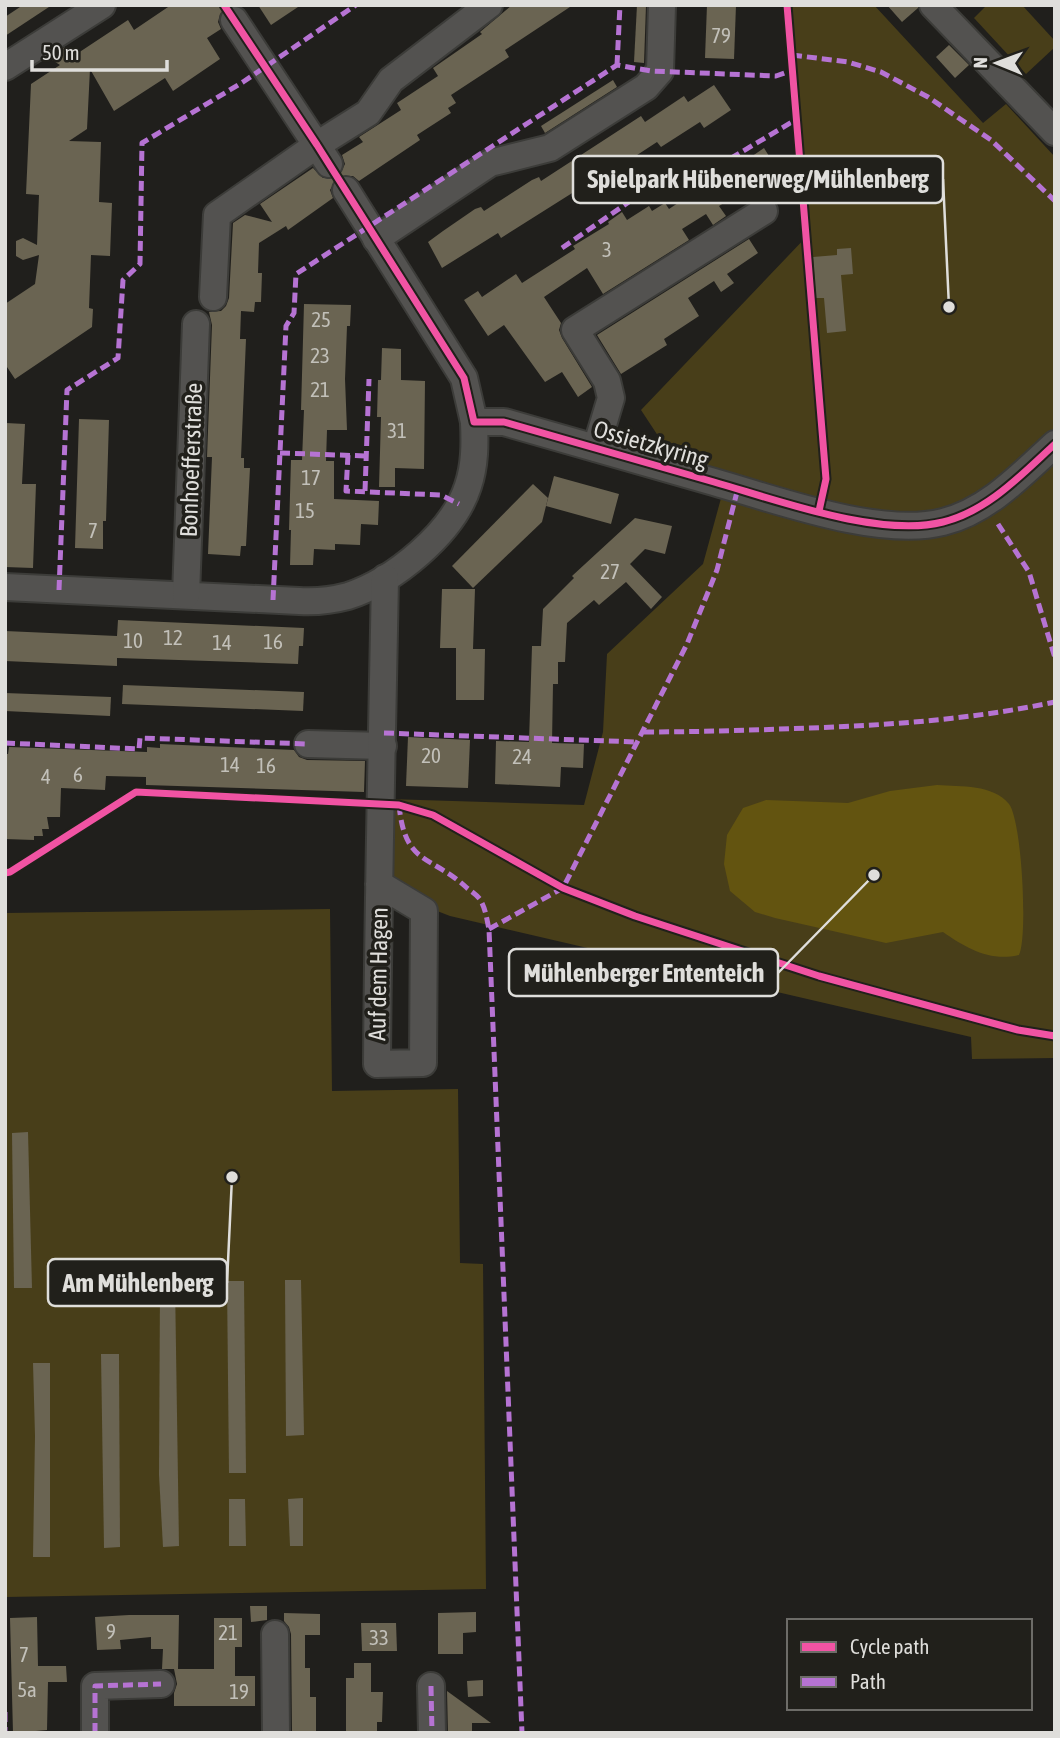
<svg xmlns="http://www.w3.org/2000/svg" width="1060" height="1738" font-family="'Asap Condensed',sans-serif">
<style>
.green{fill:#483e19}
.water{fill:#635410}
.building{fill:#6a6452}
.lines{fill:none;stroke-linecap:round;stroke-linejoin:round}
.minor-casing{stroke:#3c3c39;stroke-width:30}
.minor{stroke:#535250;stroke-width:26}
.quiet{stroke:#b673d3;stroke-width:5;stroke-dasharray:10 5;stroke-linecap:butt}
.cycleway-casing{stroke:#21201b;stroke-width:11}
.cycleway{stroke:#f153a3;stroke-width:7}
.labels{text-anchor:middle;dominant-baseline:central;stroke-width:7;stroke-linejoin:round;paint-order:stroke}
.number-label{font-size:21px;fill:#c2c0b9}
.street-label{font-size:24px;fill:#dfdedb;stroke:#21201b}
.leader{fill:none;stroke:#dfdedb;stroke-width:2.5}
.callout-dot{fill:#dfdedb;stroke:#21201b;stroke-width:2.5}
.callout{fill:#21201b;stroke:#dfdedb;stroke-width:2.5}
.callout-label{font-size:26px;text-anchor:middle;font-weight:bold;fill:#dfdedb}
</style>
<rect width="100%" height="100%" fill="#201f1c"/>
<g class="green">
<polygon points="791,5 874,5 983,123 1006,104 1055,157 1055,432 986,492 945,511 895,518 841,505 670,454 641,410 809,234"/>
<polygon points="987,5 1022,5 1055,41 1055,47 1026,74 974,18"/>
<polygon points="1055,456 1055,1058 972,1059 971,1037 450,916 432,909 384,880 388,799 584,805 603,732 607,654 703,564 723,491 895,536"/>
<polygon points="330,909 332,1091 458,1089 460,1263 483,1264 486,1589 5,1597 5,913"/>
</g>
<path class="water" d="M937,785C961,787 993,784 1009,804C1022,821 1028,937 1019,955C990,962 966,948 943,932L886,943L775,918L755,912L730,891L724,864L727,835L743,808L766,800L848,803L890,791Z"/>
<g class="building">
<polygon points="23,5 52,5 5,36 5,17"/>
<polygon points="171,5 230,5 220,14 218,22 221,29 207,38 220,59 173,91 165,78 114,111 90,69 87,129 69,141 101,142 99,202 112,203 110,256 91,255 89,308 93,309 92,327 15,379 5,364 5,304 35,284 39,255 23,260 16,256 16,241 23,238 37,245 39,195 26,194 31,84 60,65 49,58 65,47 69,59 128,20 134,30"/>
<polygon points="258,5 301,5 271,25"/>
<polygon points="512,5 573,5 505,50 509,57 451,95 456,103 448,108 451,113 417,135 420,140 359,181 353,176 339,176 345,164 342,155 363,142 359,137 401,110 397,103 438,76 433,68 482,34 480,32"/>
<polygon points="637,5 646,5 644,63 634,62"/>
<polygon points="707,5 736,5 734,59 705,58"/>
<polygon points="887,5 918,5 918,8 902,22"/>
<polygon points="949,45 969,65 955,78 936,57"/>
<polygon points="613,80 617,87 545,133 541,126"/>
<polygon points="714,85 731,110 704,128 700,122 661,147 657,142 579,193 577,190 501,238 498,233 442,268 428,242 443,231 475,209 481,207 484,211 532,180 539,177 541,181 641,116 645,122 684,96 688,102"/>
<polygon points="764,148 777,169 758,182 767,196 756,197 750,201 743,191 719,206 726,216 713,225 706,214 682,229 689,240 603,294 587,268 544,297 561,323 559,330 562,338 592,387 578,397 562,372 545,382 504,325 488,336 464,300 478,291 482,297 516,274 522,283 575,249 573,246 609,224 608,222 622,212 627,220 649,206 652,211 665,203 669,209 693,193 690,188 703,180 706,185 731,169 728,164 741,156 745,161"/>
<polygon points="313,168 323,178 337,178 330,190 333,198 288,230 286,226 259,243 258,273 262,273 261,302 255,302 254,312 241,311 240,339 246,339 241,458 244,458 244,468 250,468 246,546 241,546 240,556 208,554 212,457 207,457 212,325 209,312 221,311 226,306 229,298 233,223 245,215 272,222 260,204"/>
<polygon points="749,239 758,253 727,274 734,283 721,292 714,281 688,298 699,316 664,339 667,345 621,374 597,335"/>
<polygon points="851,248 853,274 841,275 846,331 827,333 824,298 816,298 813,257 837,255 837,249"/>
<polygon points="304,304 351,305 350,326 347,326 345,379 347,430 327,430 326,461 334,461 334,499 379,501 378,525 361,524 360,545 335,544 335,550 314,549 313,565 290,565 291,530 289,530 291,460 302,460 304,410 301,410"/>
<polygon points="382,348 401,349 401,380 425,381 424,469 395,468 395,487 379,487 381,417 377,417 378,380 381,380"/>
<polygon points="79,419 109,420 106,521 103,521 103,549 75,548"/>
<polygon points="6,423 25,424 22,484 36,484 33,568 5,567"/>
<polygon points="554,476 619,494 611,524 546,506"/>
<polygon points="533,484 548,498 542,522 473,588 452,566"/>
<polygon points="635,518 672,526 665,554 645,549 630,564 662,597 651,609 626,582 599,605 594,600 567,623 565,662 558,662 558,684 553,684 552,743 584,744 583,768 561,767 560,787 495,784 496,741 529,742 532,646 541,646 543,609 574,578 572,576"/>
<polygon points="442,589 475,589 473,649 485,649 484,700 456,700 456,648 440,648"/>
<polygon points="118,620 304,628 303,646 299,646 298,664 117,658 117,666 5,661 5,631 117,636"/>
<polygon points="123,685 304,692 303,711 122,704"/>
<polygon points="5,693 111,697 110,716 5,711"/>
<polygon points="408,737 470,740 468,788 406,786"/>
<polygon points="160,744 294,750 299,757 307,760 365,761 364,792 146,785 146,777 106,776 105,790 61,788 60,817 47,817 49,829 42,829 43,836 34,836 34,840 5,839 5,754 8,754 9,747 147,752 147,747 160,748"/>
<polygon points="28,1132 32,1288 14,1288 12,1133"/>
<polygon points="285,1280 301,1280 304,1435 286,1436"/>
<polygon points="227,1281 244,1281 246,1473 229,1473"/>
<polygon points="160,1283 175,1283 179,1546 163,1547 159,1475"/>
<polygon points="101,1354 119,1354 120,1547 104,1548"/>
<polygon points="33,1363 50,1363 50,1557 33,1557 35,1436"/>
<polygon points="303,1498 303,1546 290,1546 288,1499"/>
<polygon points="229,1499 245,1499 246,1546 229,1546"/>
<polygon points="250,1606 267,1606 267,1620 251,1622"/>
<polygon points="476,1612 476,1632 463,1633 463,1654 438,1654 438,1613"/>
<polygon points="284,1613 320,1614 320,1635 305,1635 305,1668 310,1668 310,1697 316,1697 316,1731 292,1731 291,1634 289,1627 284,1621"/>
<polygon points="129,1615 179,1615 178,1669 162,1669 163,1649 151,1649 151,1637 120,1640 121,1649 97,1650 95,1617"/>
<polygon points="37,1617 38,1666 66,1666 67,1682 48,1682 47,1730 13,1733 10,1618"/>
<polygon points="214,1618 242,1618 242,1647 235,1647 235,1676 255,1676 255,1706 174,1706 174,1693 177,1684 174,1669 214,1669"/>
<polygon points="361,1623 396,1623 397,1651 362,1651"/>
<polygon points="354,1663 371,1663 371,1692 383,1692 382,1722 377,1722 377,1733 346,1733 346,1678 354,1678"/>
<polygon points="483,1680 483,1696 468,1697 467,1681"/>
<polygon points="447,1691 491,1723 472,1723 472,1733 448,1733"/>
</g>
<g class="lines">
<defs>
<g id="minor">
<polyline points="933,5 1055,132"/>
<polyline points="234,20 329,164"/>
<polyline points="5,67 102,5"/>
<path d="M346,190L464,378L474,422H504C574,442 644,462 714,482C777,500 880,538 943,522C988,511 1022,474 1055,444"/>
<polyline points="376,239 490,163 550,148 646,87 660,71 662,5"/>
<polyline points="213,297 217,215 317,145 368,113 391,80 489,5"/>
<polyline points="596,448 611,398 607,381 575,330 764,211"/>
<path d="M5,587L299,601C315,602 333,600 348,596C394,581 453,533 468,486C475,465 475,444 474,422"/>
<polyline points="186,595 196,324"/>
<polyline points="308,744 383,746"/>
<path d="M379,884L424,911L423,1063L377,1064C378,902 382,740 385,578"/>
<polyline points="275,1634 276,1733"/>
<polyline points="431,1686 432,1733"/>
<polyline points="95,1733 95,1686 161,1684"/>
</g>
</defs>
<use href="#minor" class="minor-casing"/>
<use href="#minor" class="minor"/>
<g class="quiet">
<polyline points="792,55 848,62 881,72 928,97 991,140 1055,201"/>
<polyline points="617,65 620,5"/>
<polyline points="562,248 655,184 691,182 797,119"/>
<polyline points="280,453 366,456"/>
<polyline points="348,455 346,491 441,495 459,504"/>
<polyline points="365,491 369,379"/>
<polyline points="998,524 1029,572 1055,658"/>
<polyline points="59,590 67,390 118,358 123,280 140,264 142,143 243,82 356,5"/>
<polyline points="273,600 286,326 294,313 296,274 617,65 651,71 776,76 793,70"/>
<path d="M644,732C700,732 755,730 810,728C893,725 974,719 1055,702"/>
<polyline points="384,733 637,742"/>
<polyline points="5,743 139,749 140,738 308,744"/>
<path d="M399,805C405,866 430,854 467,888C472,892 480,897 482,903C486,911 487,921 489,929L522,1733"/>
<polyline points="489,929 563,888 687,644 717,570 738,488"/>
<polyline points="431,1686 432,1733"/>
<polyline points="5,1712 5,1733"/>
<polyline points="95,1733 95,1686 161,1684"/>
</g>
<defs>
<g id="cycleway">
<path d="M224,5L317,145L464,378L474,422H504C574,442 644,462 714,482C777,500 880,538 943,522C988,511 1022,474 1055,444"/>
<polyline points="787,5 826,479 819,511"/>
<polyline points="5,873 10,872 136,792 399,805 433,815 563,888 635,916 819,976 1018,1030 1055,1036"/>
</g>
</defs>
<use href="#cycleway" class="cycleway-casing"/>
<use href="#cycleway" class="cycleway"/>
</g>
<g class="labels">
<g class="number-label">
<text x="721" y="35">79</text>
<text x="607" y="249">3</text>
<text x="321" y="319">25</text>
<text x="320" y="355">23</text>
<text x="320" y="389">21</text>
<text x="397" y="430">31</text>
<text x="311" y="477">17</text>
<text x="305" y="510">15</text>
<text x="93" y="530">7</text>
<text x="610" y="571">27</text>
<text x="173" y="637">12</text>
<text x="133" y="640">10</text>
<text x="273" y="641">16</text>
<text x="222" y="642">14</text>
<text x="431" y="755">20</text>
<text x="522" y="756">24</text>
<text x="230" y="764">14</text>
<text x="266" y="765">16</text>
<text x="78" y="774">6</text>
<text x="46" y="776">4</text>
<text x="111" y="1631">9</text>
<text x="228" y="1632">21</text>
<text x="379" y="1637">33</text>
<text x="24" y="1654">7</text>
<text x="27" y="1689">5a</text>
<text x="239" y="1691">19</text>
</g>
<g class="street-label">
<text transform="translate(651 444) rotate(16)">Ossietzkyring</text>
<text transform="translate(191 460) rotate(-88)">Bonhoefferstraße</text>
<text transform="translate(378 974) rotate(-89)">Auf dem Hagen</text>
</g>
</g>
<path class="leader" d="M949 307L943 179M874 875L778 973M232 1177L227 1283"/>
<g class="callout-dot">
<circle cx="949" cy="307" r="7"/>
<circle cx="874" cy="875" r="7"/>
<circle cx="232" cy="1177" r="7"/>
</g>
<g class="callout">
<rect x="573" y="156" width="370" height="47" rx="7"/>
<rect x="509" y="949" width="269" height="47" rx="7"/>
<rect x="48" y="1259" width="179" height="47" rx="7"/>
</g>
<g class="callout-label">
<text x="758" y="188">Spielpark Hübenerweg/Mühlenberg</text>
<text x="644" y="982">Mühlenberger Ententeich</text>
<text x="138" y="1292">Am Mühlenberg</text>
</g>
<rect width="1060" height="1738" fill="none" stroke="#dfdedb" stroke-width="14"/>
<rect x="787" y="1619" width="245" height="91" fill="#21201b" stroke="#6d6c68" stroke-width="2"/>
<rect x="801" y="1642" width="35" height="10" fill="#f153a3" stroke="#6d6c68" stroke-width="2"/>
<text x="850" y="1654" font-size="21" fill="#dfdedb">Cycle path</text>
<rect x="801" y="1677" width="35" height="10" fill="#b673d3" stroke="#6d6c68" stroke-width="2"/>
<text x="850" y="1689" font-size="21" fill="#dfdedb">Path</text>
<g transform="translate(997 63) rotate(271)" stroke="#21201b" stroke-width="5" paint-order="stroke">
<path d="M0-5L12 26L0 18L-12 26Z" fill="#dfdedb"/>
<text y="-10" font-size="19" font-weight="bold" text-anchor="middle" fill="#dfdedb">N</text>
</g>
<path d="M32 60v10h135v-10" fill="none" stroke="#dfdedb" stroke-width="3.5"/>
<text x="42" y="60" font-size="21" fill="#dfdedb" stroke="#21201b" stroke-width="5" paint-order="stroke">50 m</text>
</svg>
